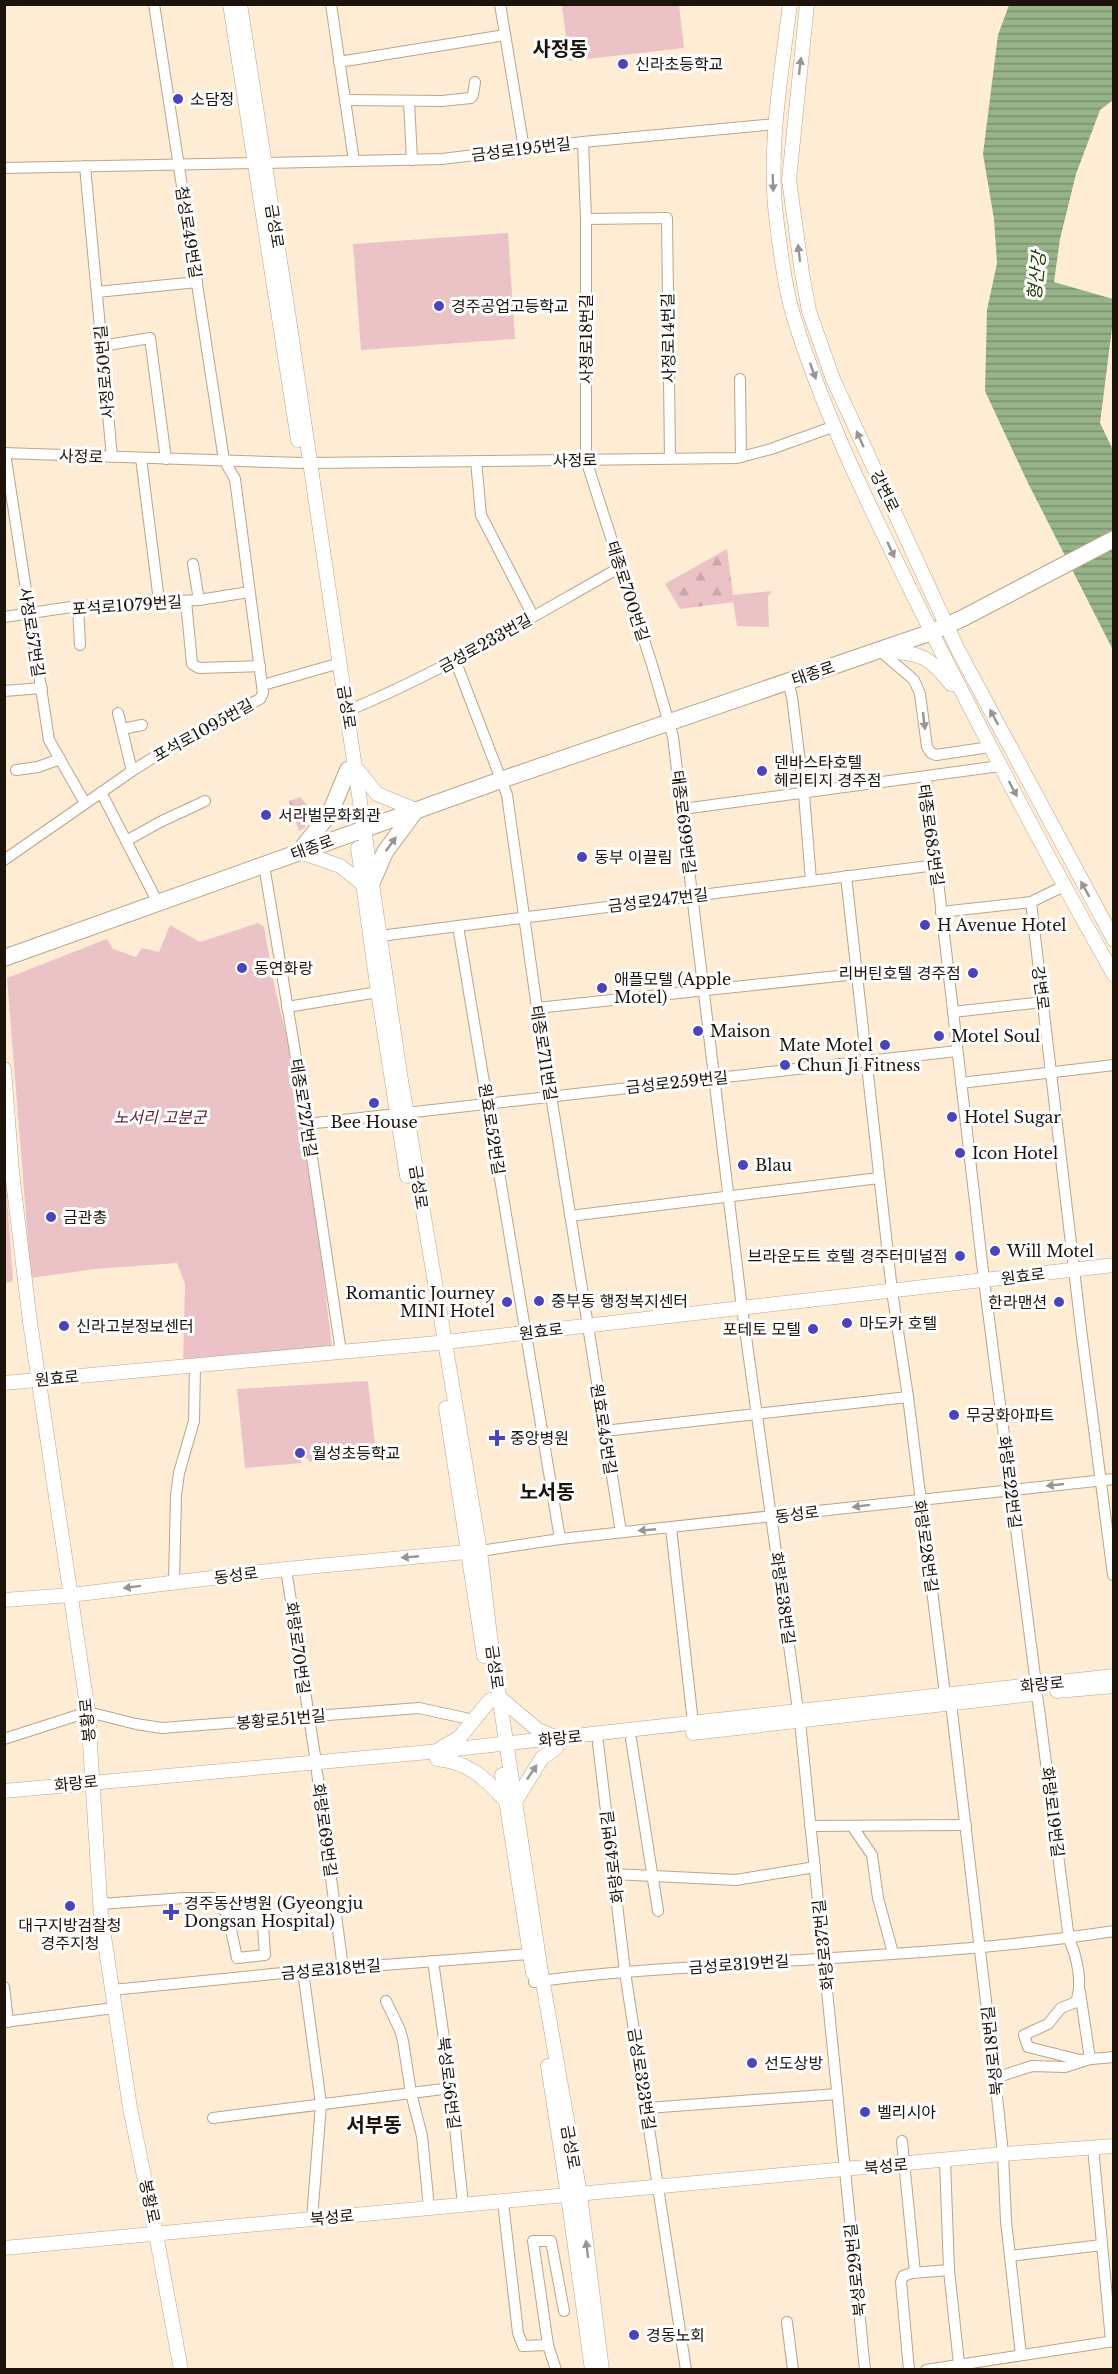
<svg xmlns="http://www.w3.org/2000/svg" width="1118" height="2374" font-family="'Libre Baskerville','Noto Sans KR',serif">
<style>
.forest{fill:url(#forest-firs)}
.green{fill:#ebc3c7}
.water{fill:url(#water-rules)}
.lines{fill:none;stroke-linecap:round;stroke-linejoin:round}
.minor-casing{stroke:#baa58a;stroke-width:12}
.tertiary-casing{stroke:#baa58a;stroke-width:15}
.primary-casing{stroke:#baa58a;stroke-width:18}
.minor{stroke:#fff;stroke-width:10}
.tertiary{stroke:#fff;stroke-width:14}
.primary{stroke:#fff;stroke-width:16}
.oneway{fill:#999591}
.poi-dot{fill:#4b44bb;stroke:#fff;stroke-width:2}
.labels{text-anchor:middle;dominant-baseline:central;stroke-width:6;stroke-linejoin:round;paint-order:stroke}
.poi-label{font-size:16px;fill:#1c140a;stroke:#fff;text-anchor:start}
.street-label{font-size:16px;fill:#1c140a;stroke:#fff}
.park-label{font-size:16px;font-style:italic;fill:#611e2c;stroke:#fff}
.water-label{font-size:18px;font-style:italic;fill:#1e4100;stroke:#fff}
.quarter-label{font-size:20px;font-weight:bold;fill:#1c140a;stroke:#fff}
</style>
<defs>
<pattern id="forest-firs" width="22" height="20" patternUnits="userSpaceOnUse" patternTransform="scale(1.5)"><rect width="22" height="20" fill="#ebc3c7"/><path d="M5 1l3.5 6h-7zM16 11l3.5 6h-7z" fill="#c9a7aa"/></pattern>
<pattern id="water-rules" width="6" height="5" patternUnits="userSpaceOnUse" patternTransform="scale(1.5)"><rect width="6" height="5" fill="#97b388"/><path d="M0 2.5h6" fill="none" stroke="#7a906d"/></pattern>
</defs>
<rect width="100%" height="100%" fill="#feecd5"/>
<g class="forest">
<polygon points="727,549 734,602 680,609 665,584"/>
<polygon points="300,797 308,806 305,828 299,831 289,801"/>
</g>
<g class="green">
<polygon points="562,5 679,5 684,48 569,61"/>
<polygon points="508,233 515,339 361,350 353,244"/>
<polygon points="772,591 768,596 769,627 737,626 732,595"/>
<polygon points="258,923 264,927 275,989 295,1070 313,1188 332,1348 183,1364 185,1284 177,1263 95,1269 31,1278 7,978 107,939 113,949 136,957 142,948 159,952 170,925 200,942"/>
<polygon points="5,1168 13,1281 5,1283 4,1283"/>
<polygon points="368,1381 376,1455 309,1462 308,1458 301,1459 301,1463 245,1468 237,1389"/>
</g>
<polygon class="water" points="1009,5 1113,5 1113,100 1100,110 1076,174 1060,239 1054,282 1113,299 1113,320 1100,423 1113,450 1113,650 1027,481 985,391 987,310 997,263 994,219 983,154 998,35"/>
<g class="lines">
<defs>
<g id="minor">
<polyline points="331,4 354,161"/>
<polyline points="500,4 524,149"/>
<polyline points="339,62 505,35"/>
<polyline points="345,100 442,101 471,98 473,95 475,82"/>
<polyline points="409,101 412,160"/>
<polyline points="583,142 586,219 586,460 653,668 673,737 742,1308 798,1710"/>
<polyline points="265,163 442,159 583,142 776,124"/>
<polyline points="85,166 112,457"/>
<polyline points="4,168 255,163"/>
<polyline points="586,219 667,218 670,458"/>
<polyline points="97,292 197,282"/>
<polyline points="102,346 150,338 166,459"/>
<polyline points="740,379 741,457"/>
<polyline points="4,453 301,463"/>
<polyline points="5,453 49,740 85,803"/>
<polyline points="141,458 159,601"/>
<polyline points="476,461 481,515 533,616"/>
<polyline points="310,463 737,458 771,449 835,426"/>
<polyline points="193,564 199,600"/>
<polyline points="186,601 192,664 199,668 260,666"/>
<polyline points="78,606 80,645"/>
<polyline points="4,617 78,606 199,600 249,592"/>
<polyline points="879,650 914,680 920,694 927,747 931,753 936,755 990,747"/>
<polyline points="455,660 507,795 537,1008 621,1532"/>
<polyline points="788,682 792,697 804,794 811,881"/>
<polyline points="263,685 333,665"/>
<polyline points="4,691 42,688"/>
<path d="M347,711C442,672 530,618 619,568"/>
<polyline points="118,713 132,771"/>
<polyline points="122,729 142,725"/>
<polyline points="16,770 38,767 60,759"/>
<polyline points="926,777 984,1280 1036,1684"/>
<polyline points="101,792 158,903"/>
<polyline points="683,809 1000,766"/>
<polyline points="126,841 160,822 205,801"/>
<polyline points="4,860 132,771 184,738 260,699 263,693 235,479 224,460 154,4"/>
<polyline points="264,865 307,1124 341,1352"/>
<polyline points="846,876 892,1291 908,1397 945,1694"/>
<polyline points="1031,902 1081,1329 1113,1575"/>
<polyline points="941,912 1031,902 1064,886"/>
<polyline points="458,926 560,1539"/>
<polyline points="380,936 936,865"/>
<polyline points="287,1007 378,992"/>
<polyline points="537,1008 857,974"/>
<polyline points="953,1012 1043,1002"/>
<polyline points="961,1083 1114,1065"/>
<polyline points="307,1124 957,1051"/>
<polyline points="570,1216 879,1178"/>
<polyline points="604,1431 908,1397"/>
<polyline points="671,1528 693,1723"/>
<polyline points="480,1551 560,1539 1114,1479"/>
<polyline points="286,1569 316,1762"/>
<polyline points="174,1582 176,1495 179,1473 194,1421 195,1366"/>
<path d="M1037,1694L1069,1939C1077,1957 1083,1983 1076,2002L1061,2008L1048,2024L1024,2035L1028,2047L1080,2060L1114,2057"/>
<polyline points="951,1703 995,2078 1003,2154 1006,2221 1021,2355"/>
<polyline points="800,1721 865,2370"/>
<polyline points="4,1739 88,1712 136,1724 162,1728 419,1708 474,1720"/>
<polyline points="631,1739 658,1911"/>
<polyline points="598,1743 625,1972 686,2370"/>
<polyline points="317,1772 343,1968"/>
<polyline points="810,1826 966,1825"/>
<polyline points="852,1826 872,1855 878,1898 893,1953"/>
<polyline points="613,1874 736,1880 815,1867"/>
<polyline points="100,1904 184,1898 213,1898 228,1915 262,1913 265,1955 237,1958 228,1915"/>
<polyline points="433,1961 451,2088 463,2205"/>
<polyline points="303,1971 321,2104 312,2219"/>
<path d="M534,1982C593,1973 652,1970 711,1966C845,1956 980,1952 1114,1931"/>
<polyline points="4,1987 8,2022"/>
<polyline points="112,1990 303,1971 529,1954 533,1959"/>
<polyline points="386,2001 400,2030 403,2041 411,2093 422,2136 429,2208"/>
<polyline points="4,2022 114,2008"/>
<polyline points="995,2078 1032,2066 1065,2067 1090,2059 1080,1992"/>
<polyline points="647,2108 837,2094"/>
<polyline points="213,2118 451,2088"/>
<polyline points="902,2141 915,2273"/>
<polyline points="1093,2147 1111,2341"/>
<polyline points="503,2202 518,2333 523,2346 548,2345 533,2241 551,2241 564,2311"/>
<polyline points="1010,2256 1102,2245"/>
<polyline points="949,2270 959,2364"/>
<polyline points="787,2322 793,2370"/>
<polyline points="548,2345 556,2370"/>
<polyline points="909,2370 901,2282 903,2276 912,2273 949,2270 945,2161"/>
<polyline points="926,2370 1114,2341"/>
</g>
<g id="tertiary">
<polyline points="230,4 298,440"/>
<polyline points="240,4 289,319 400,1074 480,1551 490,1636 541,1972 580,2194 602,2370"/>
<path d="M790,4C781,77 767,152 777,224C781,255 785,288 794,318C826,421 876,520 924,617C985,738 1047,857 1114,975"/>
<polyline points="807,4 789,180 802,273 809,311 833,379 957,648 1114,940"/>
<path d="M880,650C919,655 925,651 951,684"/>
<polyline points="356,768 377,794 416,810"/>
<polyline points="358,848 378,992 407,1176"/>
<polyline points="300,852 340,866 363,884"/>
<polyline points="4,1069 12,1172 30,1322 88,1712 101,1916 130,2108 156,2234 181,2370"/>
<polyline points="4,1383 437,1343 1114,1265"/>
<polyline points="446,1408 484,1656"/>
<polyline points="4,1600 71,1595 286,1569 477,1551"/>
<polyline points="1057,1691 1114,1686"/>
<polyline points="499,1697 538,1730 557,1738"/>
<polyline points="693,1733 1032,1694"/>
<polyline points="441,1748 460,1737 490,1700"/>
<path d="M437,1759C469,1762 486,1779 506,1801"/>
<polyline points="502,1775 533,1973"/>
<polyline points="4,1791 429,1752 1114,1676"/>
<polyline points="516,1800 542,1758 556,1748"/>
<polyline points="548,2066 568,2196 592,2370"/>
<polyline points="4,2248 1003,2154 1114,2146"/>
</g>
<g id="primary">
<polyline points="300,851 330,813 348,770"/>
<polyline points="372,882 385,852 416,810"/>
<polyline points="4,958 501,780 932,632 963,618 1114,539"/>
</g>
</defs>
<use href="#minor" class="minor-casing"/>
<use href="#tertiary" class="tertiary-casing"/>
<use href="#primary" class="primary-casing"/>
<use href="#minor" class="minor"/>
<use href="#tertiary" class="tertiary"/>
<use href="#primary" class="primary"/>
</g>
<defs><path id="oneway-solid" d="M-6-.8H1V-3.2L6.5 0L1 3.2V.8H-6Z" transform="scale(1.5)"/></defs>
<g class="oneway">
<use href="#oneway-solid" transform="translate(800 66) rotate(-83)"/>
<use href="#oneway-solid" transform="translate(773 183) rotate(88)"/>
<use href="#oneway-solid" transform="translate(799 253) rotate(-97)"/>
<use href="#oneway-solid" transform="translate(813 371) rotate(70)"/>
<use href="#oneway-solid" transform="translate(860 439) rotate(-114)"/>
<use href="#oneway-solid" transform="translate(891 550) rotate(65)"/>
<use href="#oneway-solid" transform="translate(994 717) rotate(-118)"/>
<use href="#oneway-solid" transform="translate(924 721) rotate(83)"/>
<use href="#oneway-solid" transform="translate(1013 789) rotate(62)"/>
<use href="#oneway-solid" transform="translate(391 844) rotate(-54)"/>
<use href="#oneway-solid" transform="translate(1085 889) rotate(-119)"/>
<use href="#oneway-solid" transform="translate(1055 1485) rotate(174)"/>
<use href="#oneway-solid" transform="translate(861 1506) rotate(173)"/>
<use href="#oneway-solid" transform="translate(647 1530) rotate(175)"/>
<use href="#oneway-solid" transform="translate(410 1557) rotate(175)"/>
<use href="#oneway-solid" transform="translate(132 1587) rotate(173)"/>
<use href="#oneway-solid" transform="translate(532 1772) rotate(-56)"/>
<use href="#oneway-solid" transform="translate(587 2249) rotate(-97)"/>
</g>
<g class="poi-dot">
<circle cx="623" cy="64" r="6"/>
<circle cx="178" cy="99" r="6"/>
<circle cx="439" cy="306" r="6"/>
<circle cx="762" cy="771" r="6"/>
<circle cx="266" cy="815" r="6"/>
<circle cx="582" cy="857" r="6"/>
<circle cx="925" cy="925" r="6"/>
<circle cx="242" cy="968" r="6"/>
<circle cx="973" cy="973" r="6"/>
<circle cx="602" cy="988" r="6"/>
<circle cx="698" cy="1031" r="6"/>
<circle cx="939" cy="1036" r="6"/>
<circle cx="885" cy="1045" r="6"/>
<circle cx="785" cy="1065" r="6"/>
<circle cx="374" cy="1103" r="6"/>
<circle cx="952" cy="1117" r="6"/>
<circle cx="960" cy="1153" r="6"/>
<circle cx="743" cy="1165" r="6"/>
<circle cx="51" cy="1217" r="6"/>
<circle cx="995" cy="1251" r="6"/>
<circle cx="960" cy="1256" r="6"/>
<circle cx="539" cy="1301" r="6"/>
<circle cx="507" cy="1302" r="6"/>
<circle cx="1059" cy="1302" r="6"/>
<circle cx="847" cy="1323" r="6"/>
<circle cx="64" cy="1326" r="6"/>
<circle cx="813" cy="1329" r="6"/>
<circle cx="954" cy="1415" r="6"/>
<path d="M494 1429h6v6h6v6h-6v6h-6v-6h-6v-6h6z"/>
<circle cx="300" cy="1453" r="6"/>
<circle cx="70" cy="1906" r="6"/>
<path d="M168 1903h6v6h6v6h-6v6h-6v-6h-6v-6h6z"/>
<circle cx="752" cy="2063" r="6"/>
<circle cx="865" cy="2112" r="6"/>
<circle cx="634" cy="2335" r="6"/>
</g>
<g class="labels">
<g class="poi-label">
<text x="635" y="64">신라초등학교</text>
<text x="190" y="99">소담정</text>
<text x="451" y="306">경주공업고등학교</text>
<text x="774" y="762">덴바스타호텔<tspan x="774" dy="18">헤리티지 경주점</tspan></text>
<text x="278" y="815">서라벌문화회관</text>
<text x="594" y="857">동부 이끌림</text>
<text x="937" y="925">H Avenue Hotel</text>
<text x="254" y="968">동연화랑</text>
<text x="961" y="973" text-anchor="end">리버틴호텔 경주점</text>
<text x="614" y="979">애플모텔 (Apple<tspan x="614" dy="18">Motel)</tspan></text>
<text x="710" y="1031">Maison</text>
<text x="951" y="1036">Motel Soul</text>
<text x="873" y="1045" text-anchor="end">Mate Motel</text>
<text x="797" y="1065">Chun Ji Fitness</text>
<text x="964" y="1117">Hotel Sugar</text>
<text x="374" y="1122" text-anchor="middle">Bee House</text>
<text x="972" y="1153">Icon Hotel</text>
<text x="755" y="1165">Blau</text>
<text x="63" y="1217">금관총</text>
<text x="1007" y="1251">Will Motel</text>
<text x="948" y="1256" text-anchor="end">브라운도트 호텔 경주터미널점</text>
<text x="495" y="1293" text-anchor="end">Romantic Journey<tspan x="495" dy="18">MINI Hotel</tspan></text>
<text x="551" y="1301">중부동 행정복지센터</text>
<text x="1047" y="1302" text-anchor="end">한라맨션</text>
<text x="859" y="1323">마도카 호텔</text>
<text x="76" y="1326">신라고분정보센터</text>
<text x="801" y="1329" text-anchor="end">포테토 모텔</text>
<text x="966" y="1415">무궁화아파트</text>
<text x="510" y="1438">중앙병원</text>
<text x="312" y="1453">월성초등학교</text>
<text x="184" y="1903">경주동산병원 (Gyeongju<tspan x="184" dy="18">Dongsan Hospital)</tspan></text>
<text x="70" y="1925" text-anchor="middle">대구지방검찰청<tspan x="70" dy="18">경주지청</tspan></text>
<text x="764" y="2063">선도상방</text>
<text x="877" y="2112">벨리시아</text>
<text x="646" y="2335">경동노회</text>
</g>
<g class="street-label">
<text transform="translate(521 149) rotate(-7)">금성로195번길</text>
<text transform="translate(275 226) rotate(81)">금성로</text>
<text transform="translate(189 232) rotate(81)">첨성로49번길</text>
<text transform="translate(668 338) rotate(-91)">사정로14번길</text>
<text transform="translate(586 339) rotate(-90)">사정로18번길</text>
<text transform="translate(104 372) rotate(-95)">사정로50번길</text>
<text transform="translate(81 456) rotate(2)">사정로</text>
<text transform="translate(575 460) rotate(-1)">사정로</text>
<text transform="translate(885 491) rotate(64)">강변로</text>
<text transform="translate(628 591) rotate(72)">태종로700번길</text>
<text transform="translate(127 605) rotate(-4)">포석로1079번길</text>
<text transform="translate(32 632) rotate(81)">사정로57번길</text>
<text transform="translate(485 643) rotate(-29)">금성로233번길</text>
<text transform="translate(813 673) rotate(-19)">태종로</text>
<text transform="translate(347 707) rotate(81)">금성로</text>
<text transform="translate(203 730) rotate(-29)">포석로1095번길</text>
<text transform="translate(684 822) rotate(83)">태종로699번길</text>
<text transform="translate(931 835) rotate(82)">태종로685번길</text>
<text transform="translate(312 847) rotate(-20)">태종로</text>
<text transform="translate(658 900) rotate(-7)">금성로247번길</text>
<text transform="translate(1041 988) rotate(83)">강변로</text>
<text transform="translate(544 1053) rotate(81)">태종로711번길</text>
<text transform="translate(677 1082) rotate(-6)">금성로259번길</text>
<text transform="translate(304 1108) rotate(81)">태종로727번길</text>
<text transform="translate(492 1129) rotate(81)">원효로52번길</text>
<text transform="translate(419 1187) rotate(81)">금성로</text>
<text transform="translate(1023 1276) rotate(-7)">원효로</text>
<text transform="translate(541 1331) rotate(-7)">원효로</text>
<text transform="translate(57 1378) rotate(-5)">원효로</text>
<text transform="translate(604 1429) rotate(81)">원효로45번길</text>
<text transform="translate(1010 1482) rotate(83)">화랑로22번길</text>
<text transform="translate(797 1514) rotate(-7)">동성로</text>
<text transform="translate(926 1546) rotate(82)">화랑로28번길</text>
<text transform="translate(236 1575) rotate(-7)">동성로</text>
<text transform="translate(783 1598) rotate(82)">화랑로38번길</text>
<text transform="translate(298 1648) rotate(82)">화랑로70번길</text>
<text transform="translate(495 1667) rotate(82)">금성로</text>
<text transform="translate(1042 1684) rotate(-6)">화랑로</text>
<text transform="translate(281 1719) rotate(-5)">봉황로51번길</text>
<text transform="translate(87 1720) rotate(-95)">봉황로</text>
<text transform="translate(560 1738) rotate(-6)">화랑로</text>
<text transform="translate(76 1783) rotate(-6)">화랑로</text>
<text transform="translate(1053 1812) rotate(83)">화랑로19번길</text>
<text transform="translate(325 1830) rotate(82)">화랑로69번길</text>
<text transform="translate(612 1857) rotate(-97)">화랑로49번길</text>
<text transform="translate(823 1945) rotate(-96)">화랑로37번길</text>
<text transform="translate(739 1964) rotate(-4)">금성로319번길</text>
<text transform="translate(331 1969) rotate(-5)">금성로318번길</text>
<text transform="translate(992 2051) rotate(-96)">북성로18번길</text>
<text transform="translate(642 2079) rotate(81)">금성로323번길</text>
<text transform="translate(449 2083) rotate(83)">북성로56번길</text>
<text transform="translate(571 2147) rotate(80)">금성로</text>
<text transform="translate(886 2166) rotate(-5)">북성로</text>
<text transform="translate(150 2201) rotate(78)">봉황로</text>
<text transform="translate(332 2217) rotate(-5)">북성로</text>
<text transform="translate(855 2270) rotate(-96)">북성로29번길</text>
</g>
<g class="park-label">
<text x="160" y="1117">노서리 고분군</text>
</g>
<g class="water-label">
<text transform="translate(1037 276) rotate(-84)">형산강</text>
</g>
<g class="quarter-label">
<text x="560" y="49">사정동</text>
<text x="547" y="1492">노서동</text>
<text x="374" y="2125">서부동</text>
</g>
</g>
<rect width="1118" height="2374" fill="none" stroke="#1c140a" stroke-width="12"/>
</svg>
